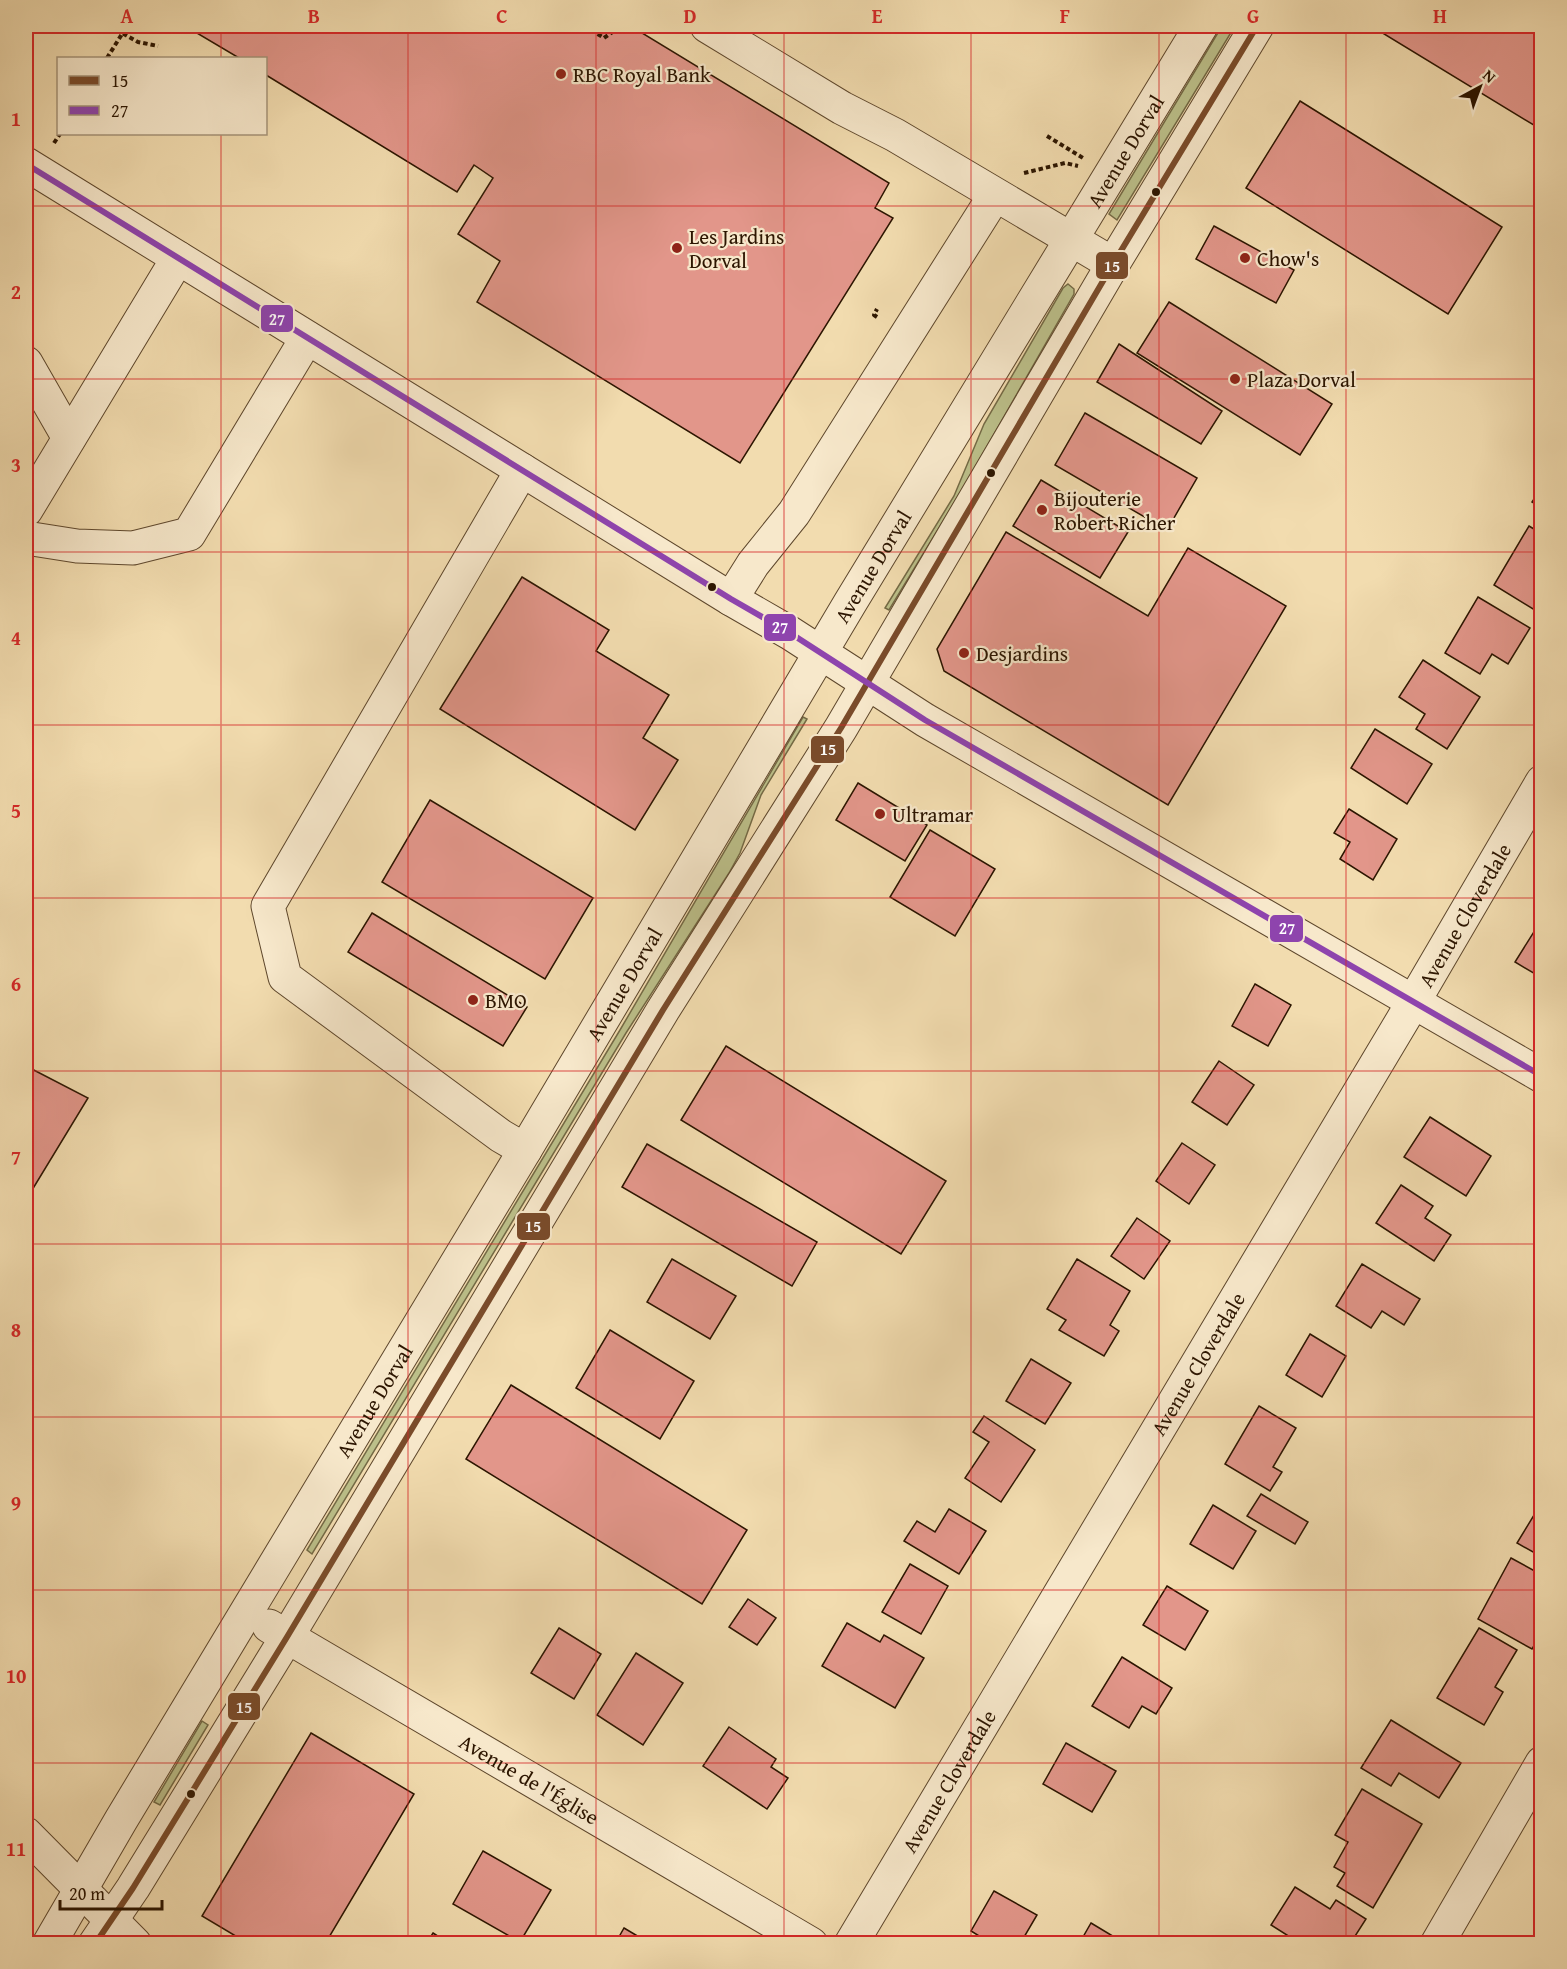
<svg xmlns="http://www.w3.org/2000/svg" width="1567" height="1969" font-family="'Gentium Book Plus',serif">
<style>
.green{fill:#bcc08a;stroke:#746a45;stroke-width:1.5}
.building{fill:#e2968a;stroke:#2c1500;stroke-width:1.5}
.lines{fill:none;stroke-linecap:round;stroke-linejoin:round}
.minor-casing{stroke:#5e472c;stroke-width:35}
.path{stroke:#2c1500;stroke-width:4;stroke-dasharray:4.5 3;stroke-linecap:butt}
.minor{stroke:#f7e8cb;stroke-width:33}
.bus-1-casing{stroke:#f7e8cb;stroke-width:10}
.bus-2-casing{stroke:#f7e8cb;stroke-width:10}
.bus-1{stroke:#7a4b2a;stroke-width:6}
.bus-2{stroke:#8e44ad;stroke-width:6}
.grid{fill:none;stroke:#d62828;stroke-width:1.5;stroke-opacity:0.55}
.poi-dot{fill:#8f2418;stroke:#f7e8cb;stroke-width:2}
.bus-dot{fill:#2c1500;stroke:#f7e8cb;stroke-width:2}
.labels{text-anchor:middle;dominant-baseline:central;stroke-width:4.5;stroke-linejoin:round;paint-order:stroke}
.poi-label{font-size:21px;fill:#2c1500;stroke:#f7e8cb;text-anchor:start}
.street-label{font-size:21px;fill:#2c1500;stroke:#f7e8cb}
.line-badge{stroke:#f7e8cb;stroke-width:2}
.badge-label{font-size:16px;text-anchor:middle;font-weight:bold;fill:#fff}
.neatline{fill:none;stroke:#d62828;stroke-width:2}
.grid-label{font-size:20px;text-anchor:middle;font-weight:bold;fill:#d62828}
</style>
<rect width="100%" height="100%" fill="#f2dcaf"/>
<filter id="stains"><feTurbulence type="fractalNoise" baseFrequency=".00333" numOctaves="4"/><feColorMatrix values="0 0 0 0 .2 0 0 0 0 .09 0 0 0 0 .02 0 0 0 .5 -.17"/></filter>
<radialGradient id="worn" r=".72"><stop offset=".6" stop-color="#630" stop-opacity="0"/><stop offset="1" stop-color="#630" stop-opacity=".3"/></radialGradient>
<g class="green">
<polygon points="1222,26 1235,26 1117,220 1109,214"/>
<polygon points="1068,284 1074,289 1074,294 962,490 889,610 885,608 954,496 984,424 1063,288"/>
<polygon points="803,717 807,719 761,795 740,853 729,873 626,1033 312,1554 307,1550 620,1030"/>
<polygon points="202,1721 208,1725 160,1805 154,1802"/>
</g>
<g class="building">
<polygon points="185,26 646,26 642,33 889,183 875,208 893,218 740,463 477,302 500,261 458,234 493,178 474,165 457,192 266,75 266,58 239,58"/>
<polygon points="1371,26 1542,26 1542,130"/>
<polygon points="1300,101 1502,227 1448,314 1246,188"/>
<polygon points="1214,226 1294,270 1276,303 1196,259"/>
<polygon points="1169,302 1332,404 1300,455 1137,353"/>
<polygon points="1119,344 1222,411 1201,444 1097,382"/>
<polygon points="1085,413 1197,478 1167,530 1055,465"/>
<polygon points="1041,480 1128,532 1100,578 1013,526"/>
<polygon points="1542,487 1542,508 1532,502"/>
<polygon points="1529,526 1542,534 1542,606 1538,612 1494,585"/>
<polygon points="1006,532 1148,616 1188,548 1286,606 1168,805 944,671 937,649"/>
<polygon points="522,577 609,630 596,651 669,695 643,738 678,760 635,830 440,709"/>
<polygon points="1478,597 1530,628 1508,664 1492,654 1480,674 1445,653"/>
<polygon points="1423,660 1480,697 1447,749 1416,729 1425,714 1399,697"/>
<polygon points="1375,729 1432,764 1407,804 1351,768"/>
<polygon points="858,783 927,825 905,861 836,820"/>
<polygon points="430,800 593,898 545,979 382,882"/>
<polygon points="1349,809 1397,839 1373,880 1340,859 1350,842 1334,833"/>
<polygon points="930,830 995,869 955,936 890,897"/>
<polygon points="372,913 527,1007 503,1046 348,952"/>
<polygon points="1542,919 1542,978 1515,962"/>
<polygon points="1255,984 1291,1005 1268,1046 1232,1026"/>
<polygon points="726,1046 946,1181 901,1254 681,1120"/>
<polygon points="1219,1061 1254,1085 1227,1125 1192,1102"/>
<polygon points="26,1066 88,1098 26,1200"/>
<polygon points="1430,1117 1491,1156 1466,1196 1404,1157"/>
<polygon points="1182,1143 1215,1165 1189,1204 1156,1181"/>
<polygon points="647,1144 817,1242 792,1286 622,1187"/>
<polygon points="1401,1185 1433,1206 1425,1218 1451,1235 1434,1261 1376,1223"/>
<polygon points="1137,1218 1170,1241 1144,1279 1111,1256"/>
<polygon points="672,1259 736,1296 710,1339 647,1302"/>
<polygon points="1077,1259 1130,1291 1110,1325 1119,1331 1104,1356 1059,1330 1066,1320 1047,1309"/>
<polygon points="1362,1264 1420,1299 1404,1325 1382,1311 1371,1328 1336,1306"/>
<polygon points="610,1330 694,1381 660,1439 576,1388"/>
<polygon points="1310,1334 1346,1356 1322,1397 1286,1375"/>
<polygon points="1031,1359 1071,1383 1045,1424 1006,1401"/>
<polygon points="511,1385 747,1530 702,1604 466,1459"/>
<polygon points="1259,1406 1296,1428 1273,1467 1282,1472 1270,1491 1225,1464"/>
<polygon points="984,1416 1035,1450 1001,1502 965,1478 989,1442 973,1432"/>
<polygon points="1261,1494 1308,1522 1295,1544 1247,1516"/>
<polygon points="1542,1502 1542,1557 1517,1543"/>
<polygon points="1213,1505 1256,1531 1233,1569 1190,1544"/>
<polygon points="949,1509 986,1531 959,1574 904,1541 917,1521 935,1532"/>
<polygon points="1511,1558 1542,1575 1542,1631 1532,1649 1478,1619"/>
<polygon points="910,1564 948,1586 921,1634 882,1612"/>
<polygon points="1167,1586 1208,1611 1185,1650 1143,1625"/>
<polygon points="748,1599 776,1618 757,1645 729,1627"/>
<polygon points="847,1623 880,1642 884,1635 924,1658 895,1708 822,1666"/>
<polygon points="559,1628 601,1654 574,1699 531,1673"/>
<polygon points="1479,1628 1517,1650 1495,1687 1503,1692 1484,1725 1437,1698"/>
<polygon points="636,1653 683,1683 643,1745 597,1715"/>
<polygon points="1122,1657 1172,1688 1156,1714 1142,1706 1129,1728 1092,1706"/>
<polygon points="1391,1720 1461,1763 1439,1798 1399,1773 1391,1786 1361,1768"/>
<polygon points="729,1727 776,1759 771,1767 788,1778 767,1809 703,1766"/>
<polygon points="311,1733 414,1794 325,1944 249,1944 202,1916"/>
<polygon points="1066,1743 1116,1771 1092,1812 1043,1784"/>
<polygon points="1362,1789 1422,1824 1373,1908 1337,1886 1345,1873 1334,1867 1348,1842 1335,1835"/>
<polygon points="483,1851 551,1890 520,1942 453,1904"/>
<polygon points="1295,1887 1330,1909 1336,1900 1366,1919 1350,1944 1301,1944 1271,1925"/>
<polygon points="994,1891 1037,1915 1020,1944 992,1944 971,1931"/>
<polygon points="1091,1923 1126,1944 1079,1944"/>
<polygon points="624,1928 651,1944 615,1944"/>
<polygon points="433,1933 450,1944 426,1944"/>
</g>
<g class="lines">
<defs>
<g id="minor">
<polyline points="707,26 842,108 895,135 1113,264"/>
<polyline points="26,164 731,599 790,633 925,720 1542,1076"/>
<polyline points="26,363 69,438"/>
<polyline points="522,470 268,906 285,977 501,1136 525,1150"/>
<polyline points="26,510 178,258"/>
<polyline points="26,538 77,546 133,548 189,534 307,338"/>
<polyline points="731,599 753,564 794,513 995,195"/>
<path id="s1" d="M269,1626L811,1944"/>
<polyline points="26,1834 135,1944"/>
<path id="s2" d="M49,1944L121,1820L525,1150L850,603L1201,26"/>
<polyline points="95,1944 133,1888 287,1637 663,1010 841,728 1113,264 1257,26"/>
<path id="s3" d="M851,1944L1414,1001L1542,782"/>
<polyline points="1437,1944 1542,1763"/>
</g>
</defs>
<use href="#minor" class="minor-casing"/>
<g class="path">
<polyline points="110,26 138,42 158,46"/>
<polyline points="585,26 604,38 621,26"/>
<polyline points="107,58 127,26"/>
<polyline points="1047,136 1083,158"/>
<polyline points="54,143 60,134"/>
<polyline points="1024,173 1065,163 1078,166"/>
<polyline points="877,317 874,315 877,309"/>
</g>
<use href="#minor" class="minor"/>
<defs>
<polyline id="bus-1" points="95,1944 133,1888 287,1637 663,1010 841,728 1113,264 1257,26"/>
<polyline id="bus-2" points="26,164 731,599 790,633 925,720 1542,1076"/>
</defs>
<use href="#bus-1" class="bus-1-casing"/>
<use href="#bus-2" class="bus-2-casing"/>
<use href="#bus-1" class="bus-1"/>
<use href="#bus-2" class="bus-2"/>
</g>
<path class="grid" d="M221,26V58M408,26V1944M596,26V1944M784,26V1944M971,26V1944M1159,26V1944M1346,26V1944M221,134V1944M26,206H1542M26,379H1542M26,552H1542M26,725H1542M26,898H1542M26,1071H1542M26,1244H1542M26,1417H1542M26,1590H1542M26,1763H1542"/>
<g class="poi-dot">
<circle cx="561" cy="74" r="6"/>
<circle cx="677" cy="248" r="6"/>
<circle cx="1245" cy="258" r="6"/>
<circle cx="1235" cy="379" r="6"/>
<circle cx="1042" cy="510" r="6"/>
<circle cx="964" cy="653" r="6"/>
<circle cx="880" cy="814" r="6"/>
<circle cx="473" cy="1000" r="6"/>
</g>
<g class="bus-dot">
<circle cx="1156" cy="192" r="5"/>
<circle cx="991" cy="473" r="5"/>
<circle cx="712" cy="587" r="5"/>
<circle cx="191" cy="1794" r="5"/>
</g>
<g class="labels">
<g class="poi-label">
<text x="573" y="74">RBC Royal Bank</text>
<text x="689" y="236">Les Jardins<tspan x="689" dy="24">Dorval</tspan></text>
<text x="1257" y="258">Chow's</text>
<text x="1247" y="379">Plaza Dorval</text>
<text x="1054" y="498">Bijouterie<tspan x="1054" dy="24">Robert Richer</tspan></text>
<text x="976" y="653">Desjardins</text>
<text x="892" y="814">Ultramar</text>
<text x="485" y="1000">BMO</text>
</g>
<g class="street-label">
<text stroke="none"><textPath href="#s2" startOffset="2091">Avenue Dorval</textPath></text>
<text stroke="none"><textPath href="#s2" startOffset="1605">Avenue Dorval</textPath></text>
<text stroke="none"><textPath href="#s3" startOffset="1198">Avenue Cloverdale</textPath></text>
<text stroke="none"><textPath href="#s2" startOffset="1119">Avenue Dorval</textPath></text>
<text stroke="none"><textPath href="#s3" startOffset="676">Avenue Cloverdale</textPath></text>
<text stroke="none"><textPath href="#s2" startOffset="633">Avenue Dorval</textPath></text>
<text stroke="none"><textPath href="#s1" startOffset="302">Avenue de l'Église</textPath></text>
<text stroke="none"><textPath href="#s3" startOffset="190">Avenue Cloverdale</textPath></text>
</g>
</g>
<g class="line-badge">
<rect x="1095" y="251" width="34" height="29" rx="6" fill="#7a4b2a"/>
<rect x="260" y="304" width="34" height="29" rx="6" fill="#8e44ad"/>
<rect x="763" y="613" width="34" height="29" rx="6" fill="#8e44ad"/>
<rect x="810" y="735" width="35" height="29" rx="6" fill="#7a4b2a"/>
<rect x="1269" y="914" width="35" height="29" rx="6" fill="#8e44ad"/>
<rect x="516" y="1212" width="35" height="29" rx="6" fill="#7a4b2a"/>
<rect x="227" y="1692" width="34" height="29" rx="6" fill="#7a4b2a"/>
</g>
<g class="badge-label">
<text x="1112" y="272">15</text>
<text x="277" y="325">27</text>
<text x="780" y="633">27</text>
<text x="828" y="755">15</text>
<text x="1287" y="934">27</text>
<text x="533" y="1232">15</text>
<text x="244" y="1713">15</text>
</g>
<rect width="1567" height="1969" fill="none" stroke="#f2dcaf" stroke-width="66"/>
<rect x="57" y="57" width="210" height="78" fill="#f7e8cb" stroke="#a6947a" stroke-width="1.5"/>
<rect x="69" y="76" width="30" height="9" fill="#7a4b2a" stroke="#a6947a" stroke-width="1.5"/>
<text x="111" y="87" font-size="18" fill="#2c1500">15</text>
<rect x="69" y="106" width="30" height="9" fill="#8e44ad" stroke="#a6947a" stroke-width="1.5"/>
<text x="111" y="117" font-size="18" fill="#2c1500">27</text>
<g transform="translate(1480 87) rotate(41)" stroke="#f7e8cb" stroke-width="4.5" paint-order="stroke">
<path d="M0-4.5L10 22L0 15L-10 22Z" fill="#2c1500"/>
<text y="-9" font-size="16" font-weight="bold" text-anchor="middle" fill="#2c1500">N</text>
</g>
<path d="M60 1900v9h102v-9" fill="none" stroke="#2c1500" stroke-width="3"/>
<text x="69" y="1900" font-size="18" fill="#2c1500" stroke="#f7e8cb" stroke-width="4.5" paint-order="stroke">20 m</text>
<rect x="33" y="33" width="1501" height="1903" class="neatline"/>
<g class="grid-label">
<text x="127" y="23">A</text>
<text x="314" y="23">B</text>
<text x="502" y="23">C</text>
<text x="690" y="23">D</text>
<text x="877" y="23">E</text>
<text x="1065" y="23">F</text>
<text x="1253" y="23">G</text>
<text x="1440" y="23">H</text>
<text x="16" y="126">1</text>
<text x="16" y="299">2</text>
<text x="16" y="472">3</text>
<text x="16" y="645">4</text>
<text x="16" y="818">5</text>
<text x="16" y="991">6</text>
<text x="16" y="1164">7</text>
<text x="16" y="1337">8</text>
<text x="16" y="1510">9</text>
<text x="16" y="1683">10</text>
<text x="16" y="1856">11</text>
</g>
<rect width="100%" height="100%" filter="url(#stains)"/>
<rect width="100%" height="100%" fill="url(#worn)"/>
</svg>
